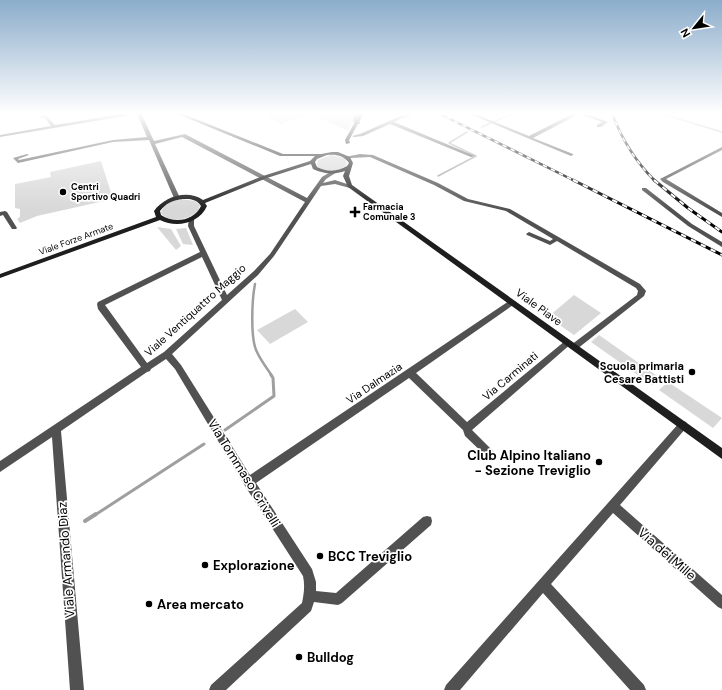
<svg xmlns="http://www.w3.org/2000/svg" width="722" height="690" font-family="'DM Sans',sans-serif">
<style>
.green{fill:#d8d8d8}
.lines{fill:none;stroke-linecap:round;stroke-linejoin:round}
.stream-far3{stroke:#9f9f9f;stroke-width:1.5}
.stream-far2{stroke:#9f9f9f;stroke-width:2.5}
.stream-far1{stroke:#9f9f9f;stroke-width:3}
.stream{stroke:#9f9f9f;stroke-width:4}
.street{fill:#515151;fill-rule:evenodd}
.secondary{fill:#1e1e1e;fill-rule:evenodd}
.rail-far1-casing{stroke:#000;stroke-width:2.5}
.rail-casing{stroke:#000;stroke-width:3}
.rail-far1{stroke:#fff;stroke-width:1.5;stroke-dasharray:4.5;stroke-linecap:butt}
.rail{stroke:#fff;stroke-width:2;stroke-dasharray:5.5;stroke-linecap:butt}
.poi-dot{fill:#000;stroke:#fff;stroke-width:1.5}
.labels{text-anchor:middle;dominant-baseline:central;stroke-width:3.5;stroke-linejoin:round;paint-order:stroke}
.far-poi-label{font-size:9px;font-weight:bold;fill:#000;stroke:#fff;text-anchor:start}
.far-street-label{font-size:9px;fill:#000;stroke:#fff}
.street-label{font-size:11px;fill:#000;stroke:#fff}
.poi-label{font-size:11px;font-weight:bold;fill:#000;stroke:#fff;text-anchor:end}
.near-poi-label{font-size:13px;font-weight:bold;fill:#000;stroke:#fff;text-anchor:start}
.near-street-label{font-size:13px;fill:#000;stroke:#fff}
</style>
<rect width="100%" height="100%" fill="#fff"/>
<g class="green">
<polygon points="268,113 353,113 348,116 353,117 348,131 311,114 281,124 263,115"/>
<path d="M331,155L345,158L347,164C340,173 325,173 317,166L318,160Z"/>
<polygon points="101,161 113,199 37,216 20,223 17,219 20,217 20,209 15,208 15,184 51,177 50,172"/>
<path d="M181,199L195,201L200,205L198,211C190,219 169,225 161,213C163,204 172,201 181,199Z"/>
<polygon points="157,227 171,229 181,246 176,250"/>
<polygon points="186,228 193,245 183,244 176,229"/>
<polygon points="574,295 601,313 574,335 548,317"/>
<polygon points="295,309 308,322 270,344 257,330"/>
<polygon points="599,335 660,378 652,385 591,342"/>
<polygon points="668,382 722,418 713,428 659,390"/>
</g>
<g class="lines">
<g class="stream-far3">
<polyline points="659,113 722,132"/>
<polyline points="404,118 415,113"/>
<polyline points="482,127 514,113"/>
<polyline points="438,176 476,156 449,143 467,132"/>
</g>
<path class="stream-far2" d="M255,284C252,299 250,339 257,352C261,361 267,368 272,376"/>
<g class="stream-far1">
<polyline points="225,430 274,396 273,378 271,375"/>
<polyline points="95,515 204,444"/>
</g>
<polyline class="stream" points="85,521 96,514"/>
<g class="street">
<path d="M128,113H141L154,141L185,134L307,198L322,177L332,171L337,172L326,179L323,183L335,180L353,186L350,188L335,184L321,186L274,256L258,275L172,354L181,365L250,475L509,301H515L516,303L416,373L467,422L565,341H571L572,343L472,430L494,452L496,455L494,458L491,460L488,458L465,436L463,430L409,378L256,483L312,569L316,582V591L336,593L423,517L427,516L431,517L432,521L431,525L342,603L338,605L314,602L311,611L226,690H209L211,685L302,603C304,594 305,585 303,576L245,486L175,369L166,359L151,369L150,371L147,372L61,431L84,690H70L52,437L0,472V461L141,367L98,309L97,304L98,302L200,252L188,226L189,218L191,217L194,219V226L227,295L254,271L270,254L305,202L182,137L155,144L180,198L177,200L174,198L149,140L113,142L18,163L13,158L27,154L29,155L18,159L19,160L113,140L147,137L137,114L0,137V135L51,126L44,117L40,118L38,117L45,115L55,125ZM202,257L222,300L164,352L147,363L105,305Z"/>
<polygon points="354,113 358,113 357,121 360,122 360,124 356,124 353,121"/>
<polygon points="407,113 413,113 394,122 475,156 471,157 390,124 363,136 354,137 352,136 360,134"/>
<polygon points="467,113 473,113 529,136 574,113 584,113 608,122 601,127 597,127 597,125 602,122 579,114 533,138 573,154 573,155 571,156"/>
<polygon points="722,147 722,150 666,179 722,213 722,217 663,182 660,179"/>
<path d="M360,154L373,155L438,183L468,199L510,209L640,284L646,291L644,296L577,349H571L570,347L571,345L637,295L638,291L636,288L557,241L550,245L527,235L526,234L529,232L550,241L553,239L506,211L464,201L434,185L370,157C363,157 349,159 345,157Z"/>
<polygon points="642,188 646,188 692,224 722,242 722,247 688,226 642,190"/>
<polygon points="5,211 7,212 17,228 16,229 12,229 3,215 0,216 0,212"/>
<polygon points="683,421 686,422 688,425 686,428 620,505 722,595 722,609 718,607 613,513 551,584 644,685 646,690 630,690 543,593 460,690 444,690 446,685 680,422"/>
</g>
<g class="secondary">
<path d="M175,113H181L283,154H321L332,152H338L350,157L353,163L349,176L352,185L722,448V459L348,187L343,176L345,171C334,175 324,174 313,169L311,164L267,178L205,203L207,206C199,224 176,228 160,220L0,278V274L156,217L154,211C164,197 187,189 203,200L263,176L310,161L315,156H280ZM327,155C336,154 343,155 349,163L347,166C337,172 327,172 317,167L315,162L317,159ZM183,199C190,199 197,199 201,206C194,221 174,224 161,215L160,211C166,203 173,200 183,199Z"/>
<polygon points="360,113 364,113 349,140 350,143 346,144 345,140"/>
</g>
<defs>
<g id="rail-far1">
<polyline points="438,113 575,181"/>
<path d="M612,113C622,140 635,161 655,181"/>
</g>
<g id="rail">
<polyline points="573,180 722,255"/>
<polyline points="654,180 688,208 722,232"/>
</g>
</defs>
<use href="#rail-far1" class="rail-far1-casing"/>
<use href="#rail" class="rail-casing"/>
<use href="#rail-far1" class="rail-far1"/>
<use href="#rail" class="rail"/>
</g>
<linearGradient id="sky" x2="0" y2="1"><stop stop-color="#8baccb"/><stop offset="0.54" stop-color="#fff"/><stop offset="1" stop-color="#fff" stop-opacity="0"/></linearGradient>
<rect width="722" height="210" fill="url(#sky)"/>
<g class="poi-dot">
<circle cx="63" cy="192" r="4"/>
<path d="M353 206h4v4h4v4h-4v4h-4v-4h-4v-4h4z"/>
<circle cx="692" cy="372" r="4"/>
<circle cx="599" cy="462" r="4"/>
<circle cx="320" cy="556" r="4"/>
<circle cx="205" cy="565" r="4"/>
<circle cx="149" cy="604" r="4"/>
<circle cx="299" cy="657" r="4"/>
</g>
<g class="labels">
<g class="far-poi-label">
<text x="71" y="187">Centri<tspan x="71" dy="10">Sportivo Quadri</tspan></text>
<text x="363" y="207">Farmacia<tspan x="363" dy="10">Comunale 3</tspan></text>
</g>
<g class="far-street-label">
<text transform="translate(76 239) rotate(-20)">Viale Forze Armate</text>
</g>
<g class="street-label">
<text transform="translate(539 307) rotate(36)">Viale Piave</text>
<text transform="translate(195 310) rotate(-42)">Viale Ventiquattro Maggio</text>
<text transform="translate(510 376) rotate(-40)">Via Carminati</text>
<text transform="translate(374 383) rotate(-34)">Via Dalmazia</text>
</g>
<g class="poi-label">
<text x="684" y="366">Scuola primaria<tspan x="684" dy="13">Cesare Battisti</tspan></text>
</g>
<g class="near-poi-label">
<text x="591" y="455" text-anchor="end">Club Alpino Italiano<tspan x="591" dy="15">- Sezione Treviglio</tspan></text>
<text x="328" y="556">BCC Treviglio</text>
<text x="213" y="565">Explorazione</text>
<text x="157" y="604">Area mercato</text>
<text x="307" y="657">Bulldog</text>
</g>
<g class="near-street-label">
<text transform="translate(244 473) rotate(58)">Via Tommaso Crivelli</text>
<text transform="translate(667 554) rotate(41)">Via dei Mille</text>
<text transform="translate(66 560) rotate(-94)">Viale Armando Diaz</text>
</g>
</g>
<g transform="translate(694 28) rotate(240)" stroke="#ffffff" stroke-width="3" paint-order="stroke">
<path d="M0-3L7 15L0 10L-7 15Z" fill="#000000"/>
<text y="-6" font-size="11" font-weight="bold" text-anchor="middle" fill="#000000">N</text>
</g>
</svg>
